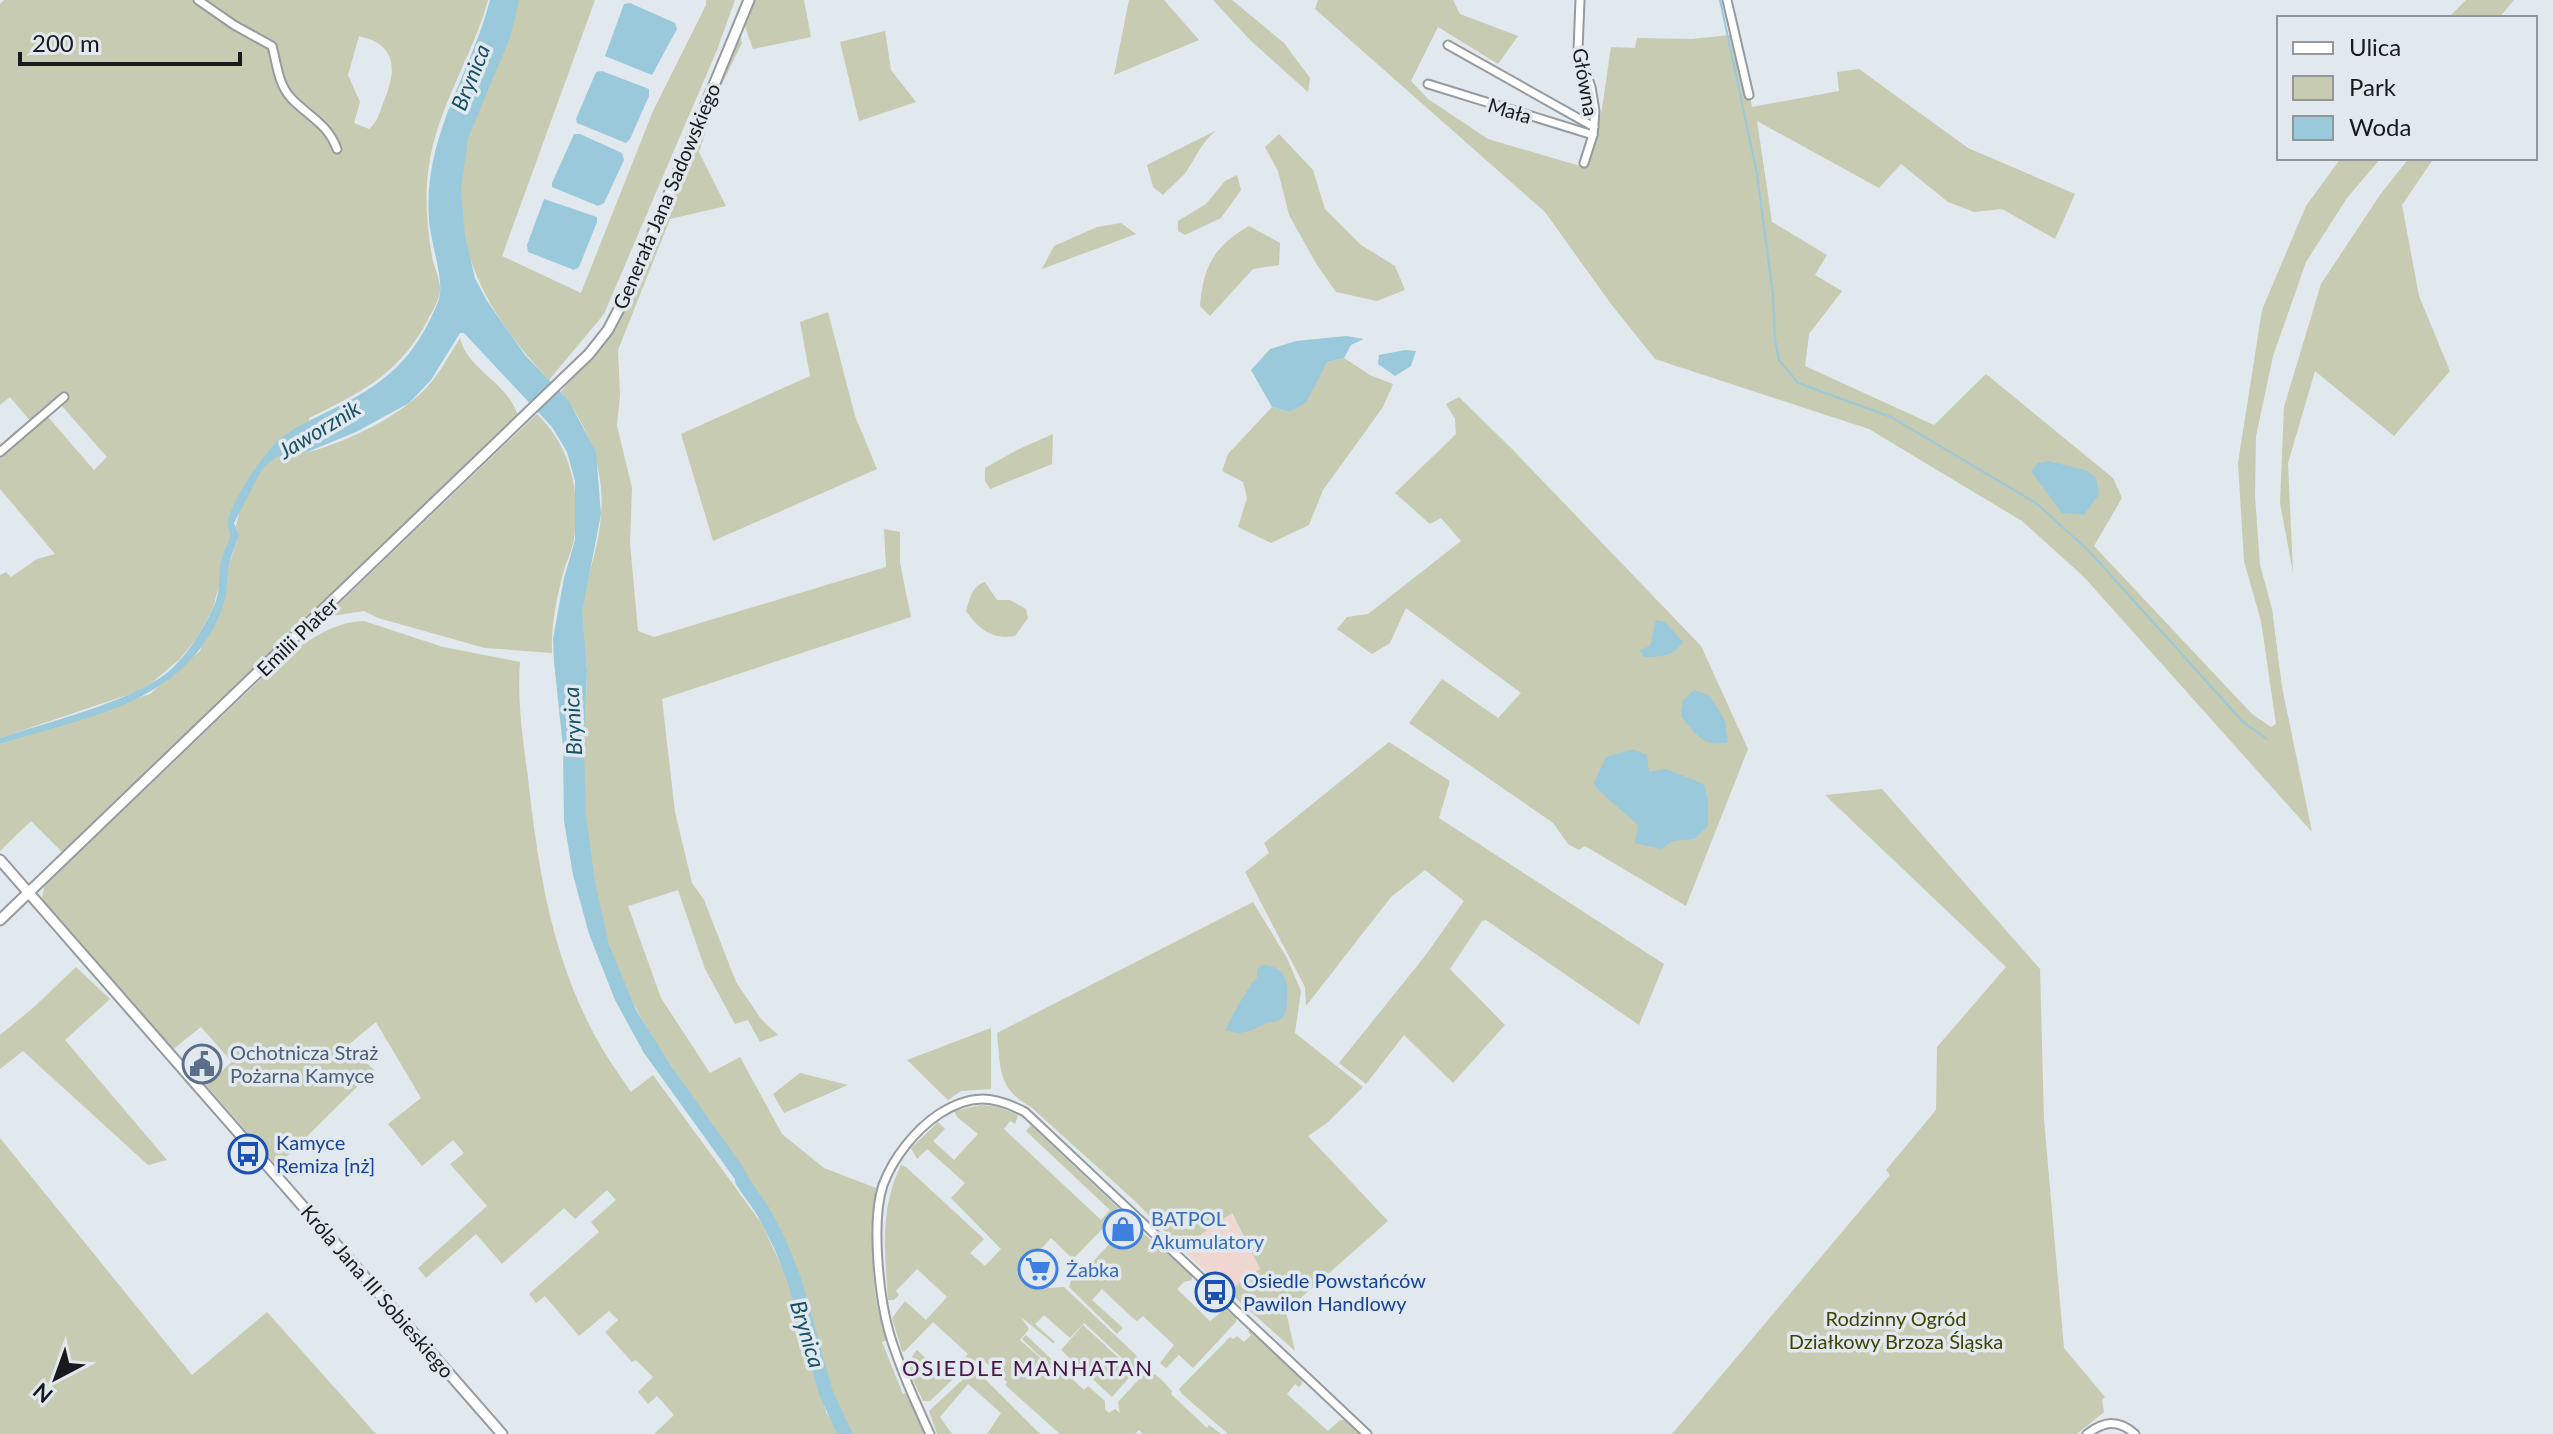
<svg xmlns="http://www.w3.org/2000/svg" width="2553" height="1434" font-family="Lato,sans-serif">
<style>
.commercial{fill:#f0d6d0}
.green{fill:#c6cbb1;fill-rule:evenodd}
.water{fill:#9bc9dc}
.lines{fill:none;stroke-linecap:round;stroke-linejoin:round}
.stream{stroke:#9bc9dc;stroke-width:2}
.river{stroke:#9bc9dc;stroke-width:14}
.street-casing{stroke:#959ba0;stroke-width:11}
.secondary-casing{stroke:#959ba0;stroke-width:13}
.street{stroke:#fff;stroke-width:7}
.secondary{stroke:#fff;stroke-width:9}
.labels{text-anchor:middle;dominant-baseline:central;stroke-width:7;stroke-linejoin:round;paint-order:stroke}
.street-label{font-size:20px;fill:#181a1d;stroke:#e1e8ee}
.service-label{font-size:20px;fill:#4e5e75;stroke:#e1e8ee;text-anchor:start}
.transit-label{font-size:20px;fill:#164399;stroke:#e1e8ee;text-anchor:start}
.shop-label{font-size:20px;fill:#366cbe;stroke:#e1e8ee;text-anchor:start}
.park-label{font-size:20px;fill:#3c4400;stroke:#e1e8ee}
.water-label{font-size:22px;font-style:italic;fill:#165166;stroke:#e1e8ee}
.neighbourhood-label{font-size:22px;letter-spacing:2px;fill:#481746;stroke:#e1e8ee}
</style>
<rect width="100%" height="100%" fill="#e1e8ee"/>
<polygon class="commercial" points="1231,1213 1260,1269 1234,1287 1215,1280 1181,1248"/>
<g class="green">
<path d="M4,0H488C473,56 437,107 429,166C424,195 427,227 432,257C434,267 441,281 440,292C438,303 430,315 425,325C396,376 360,393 309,418L307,451L304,453C344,444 407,414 433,380C443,367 451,352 460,338C468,371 508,382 518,416L64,854L31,821L0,851V744L150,694L200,651L239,535L236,527L245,486L229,519L230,538L221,559V578L213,608L197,638L180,659L150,684L133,693L0,738V575L6,572L11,577L37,559L55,554L0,489V448L31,422L10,397L0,405V4ZM359,36C397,45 397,69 384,101C380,111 378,122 369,129L354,123L360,102L348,75ZM61,405L107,457L94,470L48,417Z"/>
<path d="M519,0H595L502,256L581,293L653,111L706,5V0H735L717,50L604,314L549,380C484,311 442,236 468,137C472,122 480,107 485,92C497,61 508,31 519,0Z"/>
<polygon points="752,0 804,0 811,37 753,49 743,21"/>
<polygon points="1129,0 1164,0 1199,40 1114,75"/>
<polygon points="1213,0 1232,0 1284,43 1310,78 1308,92 1250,40"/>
<polygon points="1318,0 1453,0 1460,14 1518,36 1498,64 1438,27 1411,81 1428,99 1488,139 1587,168 1602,109 1611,47 1635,48 1637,38 1692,39 1739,34 1752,107 1839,91 1837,72 1859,69 1968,148 2075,194 2055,239 2002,209 1974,212 1948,202 1901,164 1879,188 1757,121 1772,222 1827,255 1815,275 1842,291 1809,334 1805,366 1934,425 1986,374 2113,478 2122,498 2094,546 2252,714 2271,727 2276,724 2261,621 2244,561 2238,463 2262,310 2306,206 2341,158 2381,158 2347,198 2306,262 2273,356 2256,436 2255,496 2260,565 2272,609 2282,687 2312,832 2084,577 2022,521 1869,429 1655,359 1611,304 1545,212 1315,9"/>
<polygon points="2466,0 2514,0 2499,18 2448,18"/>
<path d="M738,28L742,43L719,90L699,152L726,206L670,219L618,350L620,395L617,426L632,488L630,543L638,631L654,637L886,567L884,529L900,532V563L911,617L662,699L675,812L692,883L704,900L736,982L761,1019L778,1035L760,1042L748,1020L735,1024L705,969L678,890L628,906L661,998L710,1073L740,1057L782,1134L824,1168L876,1188C872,1234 868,1297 888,1340L882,1342L903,1394L909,1392L926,1434H852C814,1377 814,1308 786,1247C748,1162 683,1093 638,1012C594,935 583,836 584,748C584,722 587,696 587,670C586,650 580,629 582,610C586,578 599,547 601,515C605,471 589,426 561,392L611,330Z"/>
<polygon points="885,31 891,70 916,102 859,121 840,42"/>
<path d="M1217,130C1202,141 1196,157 1186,172C1180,180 1170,187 1163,195L1153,187L1147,165Z"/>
<polygon points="1279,134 1313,170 1325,209 1361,245 1395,266 1405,290 1377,301 1336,292 1317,265 1289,215 1278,171 1265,147"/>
<polygon points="2409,158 2434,158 2402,205 2419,296 2450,371 2394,436 2315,371 2288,463 2293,573 2280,503 2284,407 2321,284 2380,195"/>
<polygon points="1237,175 1241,190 1221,218 1185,235 1178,231 1178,221 1206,204 1225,181"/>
<polygon points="1121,223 1136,234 1042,269 1054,246 1097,227"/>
<path d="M1249,226L1280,243L1279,265L1253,269L1210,316L1200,306C1203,267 1214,246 1249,226Z"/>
<polygon points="828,312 855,416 877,469 713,541 681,434 810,376 800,322"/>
<polygon points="1344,358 1370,375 1393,384 1383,407 1323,490 1309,525 1271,543 1238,527 1247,498 1243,482 1222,471 1228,454 1272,407 1289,412 1327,362"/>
<polygon points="1459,397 1512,449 1701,646 1748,749 1686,906 1585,846 1579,850 1568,844 1553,823 1409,723 1442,679 1498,718 1521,693 1406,608 1390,643 1372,654 1337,629 1347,617 1368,614 1461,541 1441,518 1430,524 1395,493 1456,434 1455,419 1446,404"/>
<path d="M537,414C571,447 581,492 574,539C572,551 566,562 563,574C556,599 551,628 552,653L485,648L378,618L364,611L325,617Z"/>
<polygon points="1053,434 1052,464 990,489 985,481 985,468 1017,450"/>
<path d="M985,582L997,600H1010L1026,609L1028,618L1015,636C992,640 979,629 966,611C970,598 972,586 985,582Z"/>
<path d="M364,621L443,647L520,662C517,701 523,740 528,778C538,868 551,954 595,1036C605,1055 619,1074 631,1092L653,1075L762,1224L789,1283L826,1412L840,1434H654L674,1415L657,1396L648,1404L638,1392L653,1377L636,1360L632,1362L605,1332L618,1320L609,1311L579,1336L545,1296L536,1303L529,1294L599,1232L591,1222L616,1200L607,1190L575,1219L564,1208L502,1264L476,1234L426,1278L418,1268L487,1206L450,1164L464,1153L453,1140L422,1166L388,1124L421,1098L376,1022L348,1045L374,1070L277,1166L206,1085L232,1062L201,1027L172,1050L44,903L42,898L45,885L282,659C308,641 332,622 364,621Z"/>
<polygon points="1389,742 1450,781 1439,818 1664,964 1639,1025 1486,920 1482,921 1450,969 1505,1025 1453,1083 1404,1035 1366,1084 1339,1063 1425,956 1464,901 1425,870 1391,897 1306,1006 1305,987 1245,872 1269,853 1264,843"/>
<polygon points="1882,789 2040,969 2044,1120 2064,1348 2105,1397 2102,1400 2104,1412 2077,1434 1672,1434 1890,1175 1886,1170 1936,1110 1937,1047 2006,967 1825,795"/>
<path d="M1253,902L1287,958L1301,991L1295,1033L1363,1087L1327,1123L1308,1136L1388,1221L1286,1311L1295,1351L1215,1280L1234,1287L1260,1269L1232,1213L1181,1248L1136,1202L1031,1107C997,1088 1001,1069 997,1033Z"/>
<polygon points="76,967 110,999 65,1040 167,1160 148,1165 23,1051 0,1069 0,1035 33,1008"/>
<polygon points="991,1028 991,1089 961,1091 948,1100 907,1060"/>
<polygon points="800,1073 848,1085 784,1113 773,1094"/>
<path d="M981,1105L998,1107L1018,1115L1015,1124L1010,1121L1004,1129L1101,1220L1110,1210L1026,1131L1031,1125L1118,1208L1113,1218L1073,1259L1051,1238L1022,1270L1039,1285L1043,1282L1049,1288L1064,1287L1136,1355L1140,1365L1135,1370L1084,1323L1070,1338L1044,1315L1035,1324L1055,1342L1053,1343L1021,1317L1029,1329L1020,1340L1054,1370L1022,1339L1026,1335L1084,1390L1088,1386L1105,1401V1409L1109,1413L1115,1409L1120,1413L1118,1402L1144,1374C1155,1369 1164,1383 1172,1391L1171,1394L1207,1428L1209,1425L1221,1434H1143L1139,1430L1135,1434H1060L1005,1385L1007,1382L982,1359L978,1362L972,1361L930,1401H923C915,1383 902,1366 917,1350L946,1378L968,1354L933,1322L904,1352L902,1351L892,1318L905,1301L926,1320L947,1297L917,1269L896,1291L899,1295L894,1300H888C885,1252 879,1210 901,1165L906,1167L984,1239L970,1253L985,1266L1001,1249L951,1198L965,1183L927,1149L917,1159L911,1148L938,1122L945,1129L933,1141L954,1160L978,1134L957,1117L954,1111Z"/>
<polygon points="0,1138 192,1375 267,1312 376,1434 0,1434"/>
<polygon points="1126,1219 1192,1274 1192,1280 1184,1282 1177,1289 1210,1321 1225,1309 1236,1317 1236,1322 1193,1368 1179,1355 1166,1368 1160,1363 1174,1345 1143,1316 1137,1321 1135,1320 1102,1289 1092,1300 1123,1328 1117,1334 1069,1287 1073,1275 1080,1275 1118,1235 1121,1237 1129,1229 1121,1222"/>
<polygon points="1083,1325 1134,1372 1112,1397 1061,1350"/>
<polygon points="1250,1330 1302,1380 1302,1384 1299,1387 1295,1384 1287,1394 1328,1431 1340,1420 1345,1420 1360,1434 1228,1434 1182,1394 1179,1389 1230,1337 1233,1339 1237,1336 1244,1342 1251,1335 1248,1332"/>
<polygon points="972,1371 977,1371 1040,1434 987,1434 1001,1413 968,1384 940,1417 952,1434 937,1434 929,1411"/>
</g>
<g class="water">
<path d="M490,0H519L510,38L468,138L461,190L465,236L475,278L487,301L525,355L569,401L596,452L601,514L582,612L587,670L584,751L586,815L595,882L609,945L636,1010L672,1067L743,1167L756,1191L747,1196L644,1053L615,1000L589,934L573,875L564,821L563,747L554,662L553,639L564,578L575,540V481L567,452L552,427L464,333H460L431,380L409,403L356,432L305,453L276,457L262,469L234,523L239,535C235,547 230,558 228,570C227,582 227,594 223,606C188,704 88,716 0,744V738C47,722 131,702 168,672C188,655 202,631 213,608C221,593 218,576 221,561C222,554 227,546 229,539C231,532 227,528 228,521C232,500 262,455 279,440C294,427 313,419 331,410C386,383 414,360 438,302C446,282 430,242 429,219C423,136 470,76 490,0Z"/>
<polygon points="630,3 675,23 677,29 652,75 605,56 624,4"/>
<polygon points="602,71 649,89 649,96 630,139 626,143 577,123 576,119 596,72"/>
<polygon points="574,134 580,134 622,153 624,160 604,203 598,206 552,187 552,183"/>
<polygon points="544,199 597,217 597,222 579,267 574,270 528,252 527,245"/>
<polygon points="1346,336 1364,339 1351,345 1344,358 1327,362 1306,403 1289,412 1272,407 1251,370 1270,349 1296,341"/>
<polygon points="1405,350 1416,351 1411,366 1395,376 1378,364 1379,355"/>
<polygon points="2048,461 2085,470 2096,478 2099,494 2084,515 2062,513 2031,471 2038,463"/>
<path d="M1656,620L1665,622L1683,642C1673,656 1661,657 1644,657L1640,650L1650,646Z"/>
<path d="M1694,690L1710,696L1725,721L1728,742C1704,748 1695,734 1681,716L1683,700Z"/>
<polygon points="1633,749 1647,755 1649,772 1666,769 1704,784 1708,801 1708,826 1694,839 1673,841 1661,849 1635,843 1638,825 1597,789 1594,783 1606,757"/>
<path d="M1261,965C1282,965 1289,978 1287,997C1287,1004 1287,1010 1284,1016C1279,1023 1274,1021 1267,1023C1253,1029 1243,1037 1226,1030C1228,1022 1250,983 1257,978V970Z"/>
</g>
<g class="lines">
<polyline class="stream" points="1720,0 1757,174 1773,295 1775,340 1779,360 1798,383 1891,417 2036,503 2089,551 2243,722 2267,739"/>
<polyline class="river" points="742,1181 763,1211 780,1244 795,1282 826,1393 845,1434"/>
<defs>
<g id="street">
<path d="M198,0L234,25L272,46C277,64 278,84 291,98C308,116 328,124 337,149"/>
<polyline points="1580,0 1578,50 1591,87 1595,111 1593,135 1584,163"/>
<polyline points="1727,0 1749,95"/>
<polyline points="1448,45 1594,127"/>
<polyline points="1428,84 1593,135"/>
<polyline points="0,452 64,397"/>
<path d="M930,1434C915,1401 899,1366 889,1332C879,1296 871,1221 883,1185C893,1158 915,1130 939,1114C970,1094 992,1095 1025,1112L1367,1434"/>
<path d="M2087,1434C2104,1421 2118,1419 2135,1434"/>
</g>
<g id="secondary">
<polyline points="0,860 502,1434"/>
<polyline points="0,920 589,354 608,330 631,286 749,0"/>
</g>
</defs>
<use href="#street" class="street-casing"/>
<use href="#secondary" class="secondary-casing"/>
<use href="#street" class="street"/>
<use href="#secondary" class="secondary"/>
</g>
<defs>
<symbol id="civic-ring" viewBox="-11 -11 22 22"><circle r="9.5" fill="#e1e8ee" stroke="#5c6f8a" stroke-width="1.5"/><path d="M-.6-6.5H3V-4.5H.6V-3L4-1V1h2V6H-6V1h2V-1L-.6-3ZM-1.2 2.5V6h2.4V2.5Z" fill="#5c6f8a"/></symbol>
<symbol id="bus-ring" viewBox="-11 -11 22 22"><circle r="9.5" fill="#e1e8ee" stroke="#1a4fb4" stroke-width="1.5"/><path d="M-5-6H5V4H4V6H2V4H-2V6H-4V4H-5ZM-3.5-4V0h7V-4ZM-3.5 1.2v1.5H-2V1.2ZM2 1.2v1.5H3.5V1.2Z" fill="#1a4fb4"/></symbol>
<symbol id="shop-ring" viewBox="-11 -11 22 22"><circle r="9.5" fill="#e1e8ee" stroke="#3f7fe0" stroke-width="1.5"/><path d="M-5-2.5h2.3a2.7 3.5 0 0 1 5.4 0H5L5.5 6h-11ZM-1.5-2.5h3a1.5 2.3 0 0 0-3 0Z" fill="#3f7fe0"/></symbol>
<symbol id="supermarket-ring" viewBox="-11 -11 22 22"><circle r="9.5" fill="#e1e8ee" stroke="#3f7fe0" stroke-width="1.5"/><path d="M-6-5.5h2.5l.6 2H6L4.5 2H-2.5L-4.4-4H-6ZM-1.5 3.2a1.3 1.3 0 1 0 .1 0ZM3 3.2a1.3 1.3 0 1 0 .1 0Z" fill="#3f7fe0"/></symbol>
</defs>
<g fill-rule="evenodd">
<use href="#civic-ring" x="180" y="1042" width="44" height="44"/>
<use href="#bus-ring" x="226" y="1132" width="44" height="44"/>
<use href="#shop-ring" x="1101" y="1207" width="44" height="44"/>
<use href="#supermarket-ring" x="1016" y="1247" width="44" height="44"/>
<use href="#bus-ring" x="1193" y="1270" width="44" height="44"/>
</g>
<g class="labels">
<g class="street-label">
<text transform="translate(1586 82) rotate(80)">Główna</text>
<text transform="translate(1510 110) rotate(17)">Mała</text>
<text transform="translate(666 196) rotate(-67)">Generała Jana Sadowskiego</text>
<text transform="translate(297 636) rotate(-44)">Emilii Plater</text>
<text transform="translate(378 1291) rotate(49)">Króla Jana III Sobieskiego</text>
</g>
<g class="service-label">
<text x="230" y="1052">Ochotnicza Straż<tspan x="230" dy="23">Pożarna Kamyce</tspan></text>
</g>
<g class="transit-label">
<text x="276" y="1142">Kamyce<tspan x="276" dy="23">Remiza [nż]</tspan></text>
<text x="1243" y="1280">Osiedle Powstańców<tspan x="1243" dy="23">Pawilon Handlowy</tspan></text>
</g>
<g class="shop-label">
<text x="1151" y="1218">BATPOL<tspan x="1151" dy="23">Akumulatory</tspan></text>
<text x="1066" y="1269">Żabka</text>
</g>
<g class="park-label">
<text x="1896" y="1318">Rodzinny Ogród<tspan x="1896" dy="23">Działkowy Brzoza Śląska</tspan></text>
</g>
<g class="water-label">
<text transform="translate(470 77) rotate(-68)">Brynica</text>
<text transform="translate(319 429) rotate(-31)">Jaworznik</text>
<text transform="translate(572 721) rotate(-93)">Brynica</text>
<text transform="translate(808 1334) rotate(73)">Brynica</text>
</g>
<g class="neighbourhood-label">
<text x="1028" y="1367">OSIEDLE MANHATAN</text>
</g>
</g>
<rect x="2277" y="16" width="260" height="144" fill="#e1e8ee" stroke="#91969a" stroke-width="2"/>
<rect x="2293" y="42" width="40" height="12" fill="#ffffff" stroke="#91969a" stroke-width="2"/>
<text x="2349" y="56" font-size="24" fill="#181a1d">Ulica</text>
<rect x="2293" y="76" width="40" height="24" fill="#c6cbb1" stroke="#91969a" stroke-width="2"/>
<text x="2349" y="96" font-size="24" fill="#181a1d">Park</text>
<rect x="2293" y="116" width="40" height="24" fill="#9bc9dc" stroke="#91969a" stroke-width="2"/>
<text x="2349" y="136" font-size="24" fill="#181a1d">Woda</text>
<g transform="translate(56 1378) rotate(221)" stroke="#e1e8ee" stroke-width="6" paint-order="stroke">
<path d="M0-6L14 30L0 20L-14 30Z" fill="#181a1d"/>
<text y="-12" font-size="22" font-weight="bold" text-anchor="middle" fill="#181a1d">N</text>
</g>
<path d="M20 52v12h220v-12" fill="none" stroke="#181a1d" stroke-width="4"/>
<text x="32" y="52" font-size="24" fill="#181a1d" stroke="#e1e8ee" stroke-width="6" paint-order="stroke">200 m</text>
</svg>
